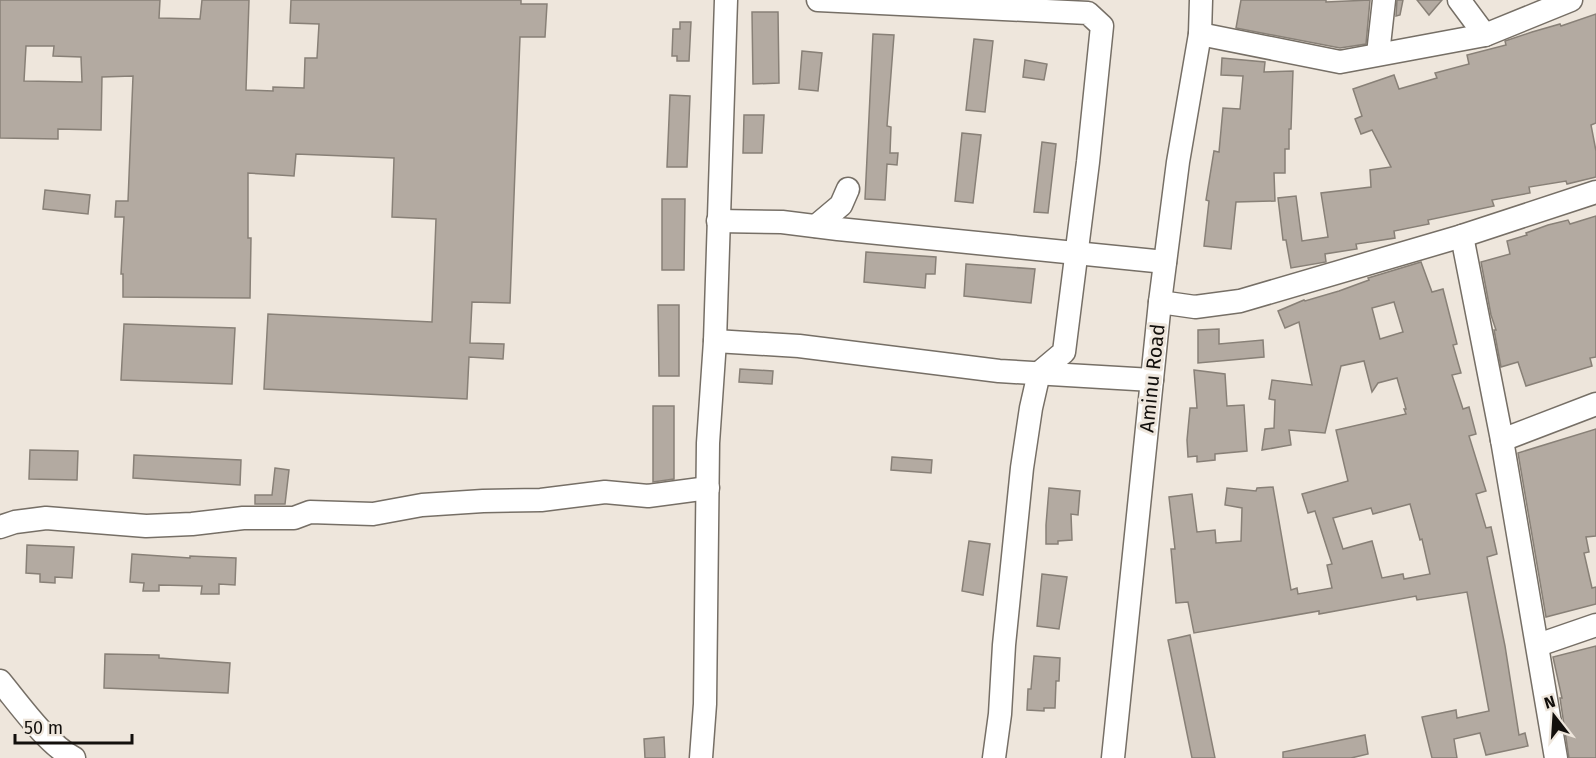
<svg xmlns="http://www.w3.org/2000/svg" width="1596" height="758" font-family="'Fira Sans',sans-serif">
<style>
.building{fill:#b3aaa1;stroke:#888077;stroke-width:1.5;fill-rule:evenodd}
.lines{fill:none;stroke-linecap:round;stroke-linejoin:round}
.minor-casing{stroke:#766f66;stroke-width:25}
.minor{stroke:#fff;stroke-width:22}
.labels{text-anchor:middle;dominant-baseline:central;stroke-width:6;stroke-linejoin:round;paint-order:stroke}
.street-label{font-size:20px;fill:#120f0c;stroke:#eee6dc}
</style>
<rect width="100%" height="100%" fill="#eee6dc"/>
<g class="building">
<path d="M0,0H160L159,18L200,19L202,0H249L246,90L273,91V87L304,88L305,58H317L319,24L290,23L291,0H521V4H547L545,37H520L510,303L472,302L470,343L504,344L503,359L469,357L467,399L264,389L268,314L432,322L436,219L392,217L394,158L296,154L294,176L248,173V238H251L250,298L123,297V274H121L124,217H115L116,201H128L133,76L102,77L101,130L58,129V139L0,138ZM26,46H54L53,56L81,57L82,82L24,81Z"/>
<polygon points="1241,0 1326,0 1326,2 1370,0 1366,44 1340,48 1236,28"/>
<polygon points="1397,0 1403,0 1400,15 1396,16"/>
<polygon points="1417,0 1442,0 1429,15"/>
<polygon points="752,12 778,12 779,83 753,84"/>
<polygon points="1596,14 1596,123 1591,125 1596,151 1596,177 1567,184 1566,181 1529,187 1530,193 1492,200 1494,206 1428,220 1429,224 1394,231 1395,238 1356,244 1357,249 1325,254 1326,262 1291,268 1286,240 1283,240 1278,198 1296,196 1302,241 1328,237 1321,193 1371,187 1370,170 1391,167 1372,130 1361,134 1355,119 1362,116 1353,89 1394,75 1399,89 1437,78 1435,73 1469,64 1467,55 1506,45 1505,41 1532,32 1560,24 1561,26"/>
<polygon points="680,22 691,22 689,61 677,61 677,56 672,56 673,29 680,29"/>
<polygon points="873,34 894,35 887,126 891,127 890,153 898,153 897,165 887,164 885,200 865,199"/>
<polygon points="974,39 993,41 985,112 966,110"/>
<polygon points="802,51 822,53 818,91 799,89"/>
<polygon points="1222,58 1265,62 1264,72 1293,71 1291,129 1289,129 1289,149 1285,149 1285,173 1274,173 1275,201 1236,202 1231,249 1204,246 1209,201 1206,200 1214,151 1219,152 1223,108 1240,109 1243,76 1221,75"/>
<polygon points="1025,60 1047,64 1044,80 1023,77"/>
<polygon points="670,95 690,96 687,167 667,167"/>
<polygon points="744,115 764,115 762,153 743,153"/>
<polygon points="962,133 981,135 973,203 955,201"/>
<polygon points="1042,142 1056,144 1048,213 1034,212"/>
<polygon points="45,190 90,195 88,214 43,209"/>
<polygon points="662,199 685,199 684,270 662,270"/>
<polygon points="1596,216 1596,357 1590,358 1592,366 1526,386 1518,362 1501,367 1494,330 1496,330 1491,315 1481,262 1510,254 1507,241 1527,235 1526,233 1548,225 1568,220 1570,224"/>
<polygon points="866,252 936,257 935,274 926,274 925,288 864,282"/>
<path d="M1421,262L1432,292L1443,289L1457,344L1453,345L1461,373L1452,375L1463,409L1469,407L1476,434L1469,436L1486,491L1476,494L1486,528L1491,527L1497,554L1487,557L1505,646L1519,735L1525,733L1528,746L1486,755L1480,733L1454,739L1457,758H1432L1422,717L1456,710L1457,718L1489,711L1467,592L1417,600L1416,596L1319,614V611L1194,633L1188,602L1176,603L1171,549H1175L1169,497L1192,494L1197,532L1215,530L1216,543L1241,541L1242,508L1225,505L1227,488L1256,491L1257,488L1273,487L1291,590L1297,588L1298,594L1332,588L1327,565L1332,564L1315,511L1308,513L1302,494L1348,481L1336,430L1406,414L1404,409H1406L1397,378L1378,383L1372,392L1364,361L1341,366L1325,433L1289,430L1291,445L1262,450L1265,429L1274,428L1275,400L1269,399L1272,380L1312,385L1299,322L1285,328L1278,311L1304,300L1305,301L1339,291L1369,280L1368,278L1378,275ZM1394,302L1403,332L1380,339L1372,308ZM1410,504L1420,540L1422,539L1430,574L1404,579L1403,574L1382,578L1372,541L1343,549L1333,518L1371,508L1373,514Z"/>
<polygon points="966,264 1035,269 1031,303 964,296"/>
<polygon points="658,305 679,305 679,376 659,376"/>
<polygon points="124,324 235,328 232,384 121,380"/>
<polygon points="1219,329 1219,344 1263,340 1264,357 1198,363 1198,330"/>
<polygon points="740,369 773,371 772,384 739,382"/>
<polygon points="1194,370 1225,374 1227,406 1244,405 1247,451 1215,454 1215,460 1197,462 1197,456 1188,457 1187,440 1190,408 1197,408"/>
<polygon points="653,406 674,406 674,479 653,482"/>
<polygon points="1596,429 1596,536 1586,537 1589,552 1584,553 1592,588 1596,587 1596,604 1546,617 1518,453"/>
<polygon points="30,450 78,451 77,480 29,479"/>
<polygon points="134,455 241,460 240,485 133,478"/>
<polygon points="892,457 932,460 931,473 891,470"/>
<polygon points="275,468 289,470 285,504 255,504 255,495 272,495"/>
<polygon points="1049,488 1080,491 1078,515 1071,514 1072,540 1058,541 1058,544 1046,544 1046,525"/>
<polygon points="969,541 990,544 983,595 962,591"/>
<polygon points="27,545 74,547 72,578 55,577 55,583 40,582 40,574 26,573"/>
<polygon points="132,554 190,558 190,556 236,558 235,585 219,584 219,594 201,594 202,586 159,585 159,591 143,591 144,583 130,582"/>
<polygon points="1042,574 1067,577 1059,629 1037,626"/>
<polygon points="1190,635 1215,758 1192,758 1168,640"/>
<polygon points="1596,646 1596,758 1569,758 1560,698 1562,698 1553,657"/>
<polygon points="105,654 159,655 159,658 230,663 228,693 104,688"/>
<polygon points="1034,656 1060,658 1059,681 1056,681 1055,708 1044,708 1044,711 1027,710 1028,689 1031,689"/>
<polygon points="1365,735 1368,754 1351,758 1283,758 1283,752"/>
<polygon points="664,737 665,758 645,758 644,739"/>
</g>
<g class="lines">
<defs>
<g id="minor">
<polyline points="818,0 1088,13 1102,26 1088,162 1064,352 1039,373 1031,408 1022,468 1004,645 1000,714 994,758"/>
<polyline points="1459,0 1485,35"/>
<polyline points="1200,34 1340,62 1485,35 1571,0"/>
<polyline points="1378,54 1384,0"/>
<polyline points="718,221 782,222 838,229 1165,262"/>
<polyline points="816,226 841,205 848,189"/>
<polyline points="1462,236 1502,440 1556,758"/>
<polyline points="1160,302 1195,307 1240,301 1462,236 1596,192"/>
<polyline points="715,341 799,346 999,371 1152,380"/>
<polyline points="1502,440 1596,404"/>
<polyline points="0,527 15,522 46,518 146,526 192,524 243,518 294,518 310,512 373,514 422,505 483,501 541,500 605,492 648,496 708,488"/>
<polyline points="1538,645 1596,625"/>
<path d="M0,681C19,704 48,745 74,758"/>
<polyline points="701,758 705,704 708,443 715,341 726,0"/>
<polyline points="1113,758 1160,302 1178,162 1200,34 1201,0"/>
</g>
</defs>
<use href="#minor" class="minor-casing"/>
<use href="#minor" class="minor"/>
</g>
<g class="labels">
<g class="street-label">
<text transform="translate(1152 378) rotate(-84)">Aminu Road</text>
</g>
</g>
<g transform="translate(1554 716) rotate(343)" stroke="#eee6dc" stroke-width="4.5" paint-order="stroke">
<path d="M0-4.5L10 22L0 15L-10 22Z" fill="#120f0c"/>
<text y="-9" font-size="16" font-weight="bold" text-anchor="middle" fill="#120f0c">N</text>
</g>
<path d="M15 734v9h117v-9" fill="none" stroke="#120f0c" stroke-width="3"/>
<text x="24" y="734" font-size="18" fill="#120f0c" stroke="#eee6dc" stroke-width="4.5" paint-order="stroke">50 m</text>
</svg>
